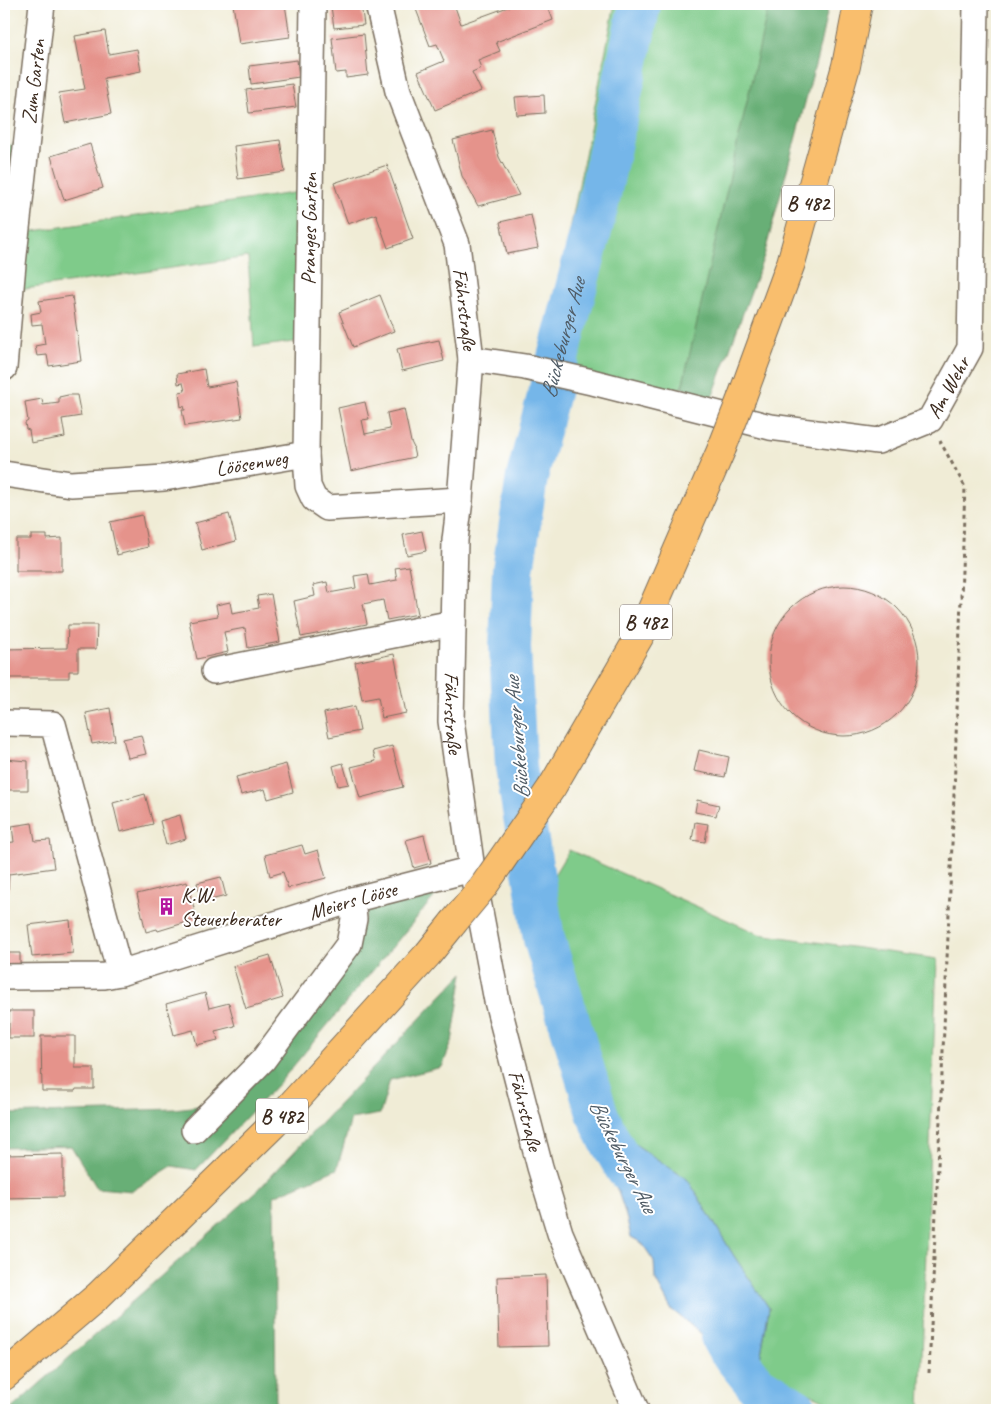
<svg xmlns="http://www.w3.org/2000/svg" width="1001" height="1414" font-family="Caveat,sans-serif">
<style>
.green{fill:#7fcb8a;stroke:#5d7a54}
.forest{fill:#67af76;stroke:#516c4a}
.water{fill:#74b6e9;stroke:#587084}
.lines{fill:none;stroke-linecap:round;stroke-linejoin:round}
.river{stroke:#74b6e9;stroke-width:42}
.building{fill:#e5938b}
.minor-casing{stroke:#7a6e5e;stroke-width:28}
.major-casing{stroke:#7a6e5e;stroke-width:30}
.path{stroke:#7a6e5e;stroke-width:3;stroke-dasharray:4 4;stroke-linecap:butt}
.minor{stroke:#fff;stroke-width:25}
.major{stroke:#f9be6d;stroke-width:28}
.major-bridge-casing{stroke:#7a6e5e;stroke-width:30;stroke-linecap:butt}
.major-bridge{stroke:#f9be6d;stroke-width:28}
.labels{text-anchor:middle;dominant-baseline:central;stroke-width:4;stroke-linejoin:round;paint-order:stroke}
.shield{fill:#fff;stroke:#766a62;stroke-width:1}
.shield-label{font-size:20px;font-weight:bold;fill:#3b2a1e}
.street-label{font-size:21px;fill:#3b2a1e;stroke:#fff}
.poi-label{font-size:21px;fill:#3b2a1e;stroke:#fff;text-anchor:start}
.water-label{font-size:22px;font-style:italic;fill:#4f5b65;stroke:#fff}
</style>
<rect width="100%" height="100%" fill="#fff"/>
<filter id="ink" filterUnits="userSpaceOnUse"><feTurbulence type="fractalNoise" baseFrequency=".02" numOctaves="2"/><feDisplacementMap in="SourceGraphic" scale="10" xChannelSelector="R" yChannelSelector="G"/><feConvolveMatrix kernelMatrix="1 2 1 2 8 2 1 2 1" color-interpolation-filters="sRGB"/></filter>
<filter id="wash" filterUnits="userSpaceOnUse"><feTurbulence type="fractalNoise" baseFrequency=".0096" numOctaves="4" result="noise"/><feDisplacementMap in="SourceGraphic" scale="20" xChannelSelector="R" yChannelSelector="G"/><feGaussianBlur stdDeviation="1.12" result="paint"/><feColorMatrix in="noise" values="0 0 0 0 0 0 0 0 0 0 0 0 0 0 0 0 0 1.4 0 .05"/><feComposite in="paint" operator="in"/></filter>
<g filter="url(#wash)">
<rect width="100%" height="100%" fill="#f0ecd6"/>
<g class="green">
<polygon points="615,4 771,4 722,219 682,388 539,386"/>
<polygon points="14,145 4,235 4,146"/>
<polygon points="300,192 302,341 254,347 248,257 18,290 27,232"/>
<polygon points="569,850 759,934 937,959 920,1410 846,1410 758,1371 769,1308 734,1256 688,1180 620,1134 585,1054 545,890"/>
</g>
<g class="forest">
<polygon points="769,4 829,4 817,58 764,256 712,398 682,388"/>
<polygon points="439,891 281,1081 196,1170 172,1166 132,1191 97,1188 71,1146 4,1148 4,1114 174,1109 233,1102 356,942 369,908"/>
<polygon points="463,973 452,1042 442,1067 390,1080 380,1114 351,1119 337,1169 274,1196 276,1410 10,1410 258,1190"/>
</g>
<path class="water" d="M598,1116L620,1134L688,1180L734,1256L769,1308L758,1371L757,1385L737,1377L704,1336L671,1309L655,1279L654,1261L642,1243L631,1237C622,1193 606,1162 586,1123Z"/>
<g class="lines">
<g class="river">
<path id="s1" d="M626,1169L609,1139L598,1116L544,939L516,767L510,647L513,570L527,477L598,204L640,4"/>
<polyline points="722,1339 727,1348 757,1385 797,1410"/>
</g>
</g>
<g id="blocks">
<g class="building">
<polygon points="233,4 267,4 267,5 285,4 290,37 239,44"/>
<polygon points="336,4 361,4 364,25 334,28 331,6"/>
<polygon points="414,4 454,4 461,24 516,4 547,4 553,20 496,42 500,51 478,60 481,68 472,72 481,91 435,110 418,72 444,61 437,44 430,46"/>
<polygon points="105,31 109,54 137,49 141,71 104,78 111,114 65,123 59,93 85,89 75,36"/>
<polygon points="364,34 368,75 346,78 346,72 336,73 332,38"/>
<polygon points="297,60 299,77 251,84 249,66"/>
<polygon points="292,84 296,107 249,113 246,90"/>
<polygon points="544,95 545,113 517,115 515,97"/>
<polygon points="492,130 499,157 519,195 478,206 462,176 453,140"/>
<polygon points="280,140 285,172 238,179 234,146"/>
<polygon points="90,144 103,188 64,200 51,156"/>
<polygon points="387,165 413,239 388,248 376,214 348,224 334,183"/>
<polygon points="531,215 538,248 507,254 500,222"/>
<polygon points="380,295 394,331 353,347 339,312"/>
<polygon points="72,296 81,361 49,366 47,355 37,356 35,346 45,344 42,324 32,325 31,314 41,312 39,301"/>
<polygon points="439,340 444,361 402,371 397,349"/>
<polygon points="204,369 207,387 236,382 242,418 185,426 182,410 185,410 184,406 181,407 179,392 185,391 183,383 178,384 177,374"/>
<polygon points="68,395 77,395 81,416 62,419 65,437 31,443 29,430 26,429 25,423 28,421 25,402 42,399 43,405 59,403 59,397"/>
<polygon points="365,402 369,419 362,420 365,434 390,429 387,413 404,409 411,442 414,448 413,448 415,457 351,471 338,408"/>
<polygon points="229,514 236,541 202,550 195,523"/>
<polygon points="142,515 148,547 117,555 110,522"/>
<polygon points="422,531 426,551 407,555 403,535"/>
<polygon points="31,535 47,535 47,539 62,538 62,571 16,571 16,539 31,539"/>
<polygon points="409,566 418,614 387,620 383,600 363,604 367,624 301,637 294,601 315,596 313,585 327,582 329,593 356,588 354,576 368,574 370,585 397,580 395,568"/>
<circle cx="844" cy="661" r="75"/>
<polygon points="271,594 280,642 248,648 245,628 224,632 228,652 197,659 189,621 218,616 216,605 230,602 232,613 259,608 257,596"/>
<polygon points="68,625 97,625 96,649 78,649 78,671 69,671 69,678 4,678 4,649 67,648"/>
<polygon points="394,654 406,713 382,718 378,697 362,700 355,662"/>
<polygon points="355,706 360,731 329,737 324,713"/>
<polygon points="110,708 115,740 92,744 86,713"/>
<polygon points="141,735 146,754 128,758 123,739"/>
<polygon points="392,746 403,787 360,798 351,767 376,761 373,751"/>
<polygon points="699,750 729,757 725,777 694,771"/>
<polygon points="4,759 28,761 28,790 4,790"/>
<polygon points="343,763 349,784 338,786 333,766"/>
<polygon points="286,764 293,792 268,799 265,789 241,795 236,777"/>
<polygon points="145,794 153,824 120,832 113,803"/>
<polygon points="697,800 719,805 716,816 695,812"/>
<polygon points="180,815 186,839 166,845 160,821"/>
<polygon points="695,822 708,824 705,842 692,840"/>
<polygon points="32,823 35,841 50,840 54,868 9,874 8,891 4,891 4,843 14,842 12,826"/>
<polygon points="424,835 431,863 414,868 406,840"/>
<polygon points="302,845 305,854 318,850 326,878 288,888 283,872 270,876 265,855"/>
<polygon points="221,877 226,896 202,902 197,883"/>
<polygon points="187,882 197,919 158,931 157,929 146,932 137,894"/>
<polygon points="70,920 73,953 32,957 28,925"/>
<polygon points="4,953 20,953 20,967 4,968"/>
<polygon points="270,955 283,998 246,1009 233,966"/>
<polygon points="205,993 209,1008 229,1003 235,1026 215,1031 218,1040 197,1045 193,1030 174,1035 166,1004"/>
<rect x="9" y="1011" width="25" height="27"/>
<polygon points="41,1036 75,1036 75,1068 94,1068 94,1089 76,1089 75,1091 42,1091"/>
<polygon points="63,1154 63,1197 4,1198 4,1155"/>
<polygon points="546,1275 548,1346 499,1347 497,1277"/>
</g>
</g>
</g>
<g filter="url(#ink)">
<use href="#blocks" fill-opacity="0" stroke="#7a6e5e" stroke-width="1"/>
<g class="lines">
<defs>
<g id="minor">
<polyline points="313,4 306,454 308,486 314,499 327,508 460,500"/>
<path id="s2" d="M378,4L398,91L457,244L471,359L460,500L455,540L451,721L472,869L497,1001L540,1167L560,1233L636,1410"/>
<path id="s3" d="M471,359L525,367L592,382L770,427L878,441L930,420L970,348L976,4"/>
<path id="s4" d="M4,368L13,264L42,4"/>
<path id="s5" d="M4,474L71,484L164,478L306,454"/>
<polyline points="214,671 453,623"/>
<polyline points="4,723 53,724 120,973"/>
<path id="s6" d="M4,977L104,976L120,973L352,900L472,869"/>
<polyline points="194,1130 263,1060 349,944 354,919 352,900"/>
</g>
<g id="major">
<polyline points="742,397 791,263 846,66 858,4"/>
<polyline points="552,787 642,632 722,448"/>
<polyline points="4,1376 98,1296 274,1124 428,954 453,923"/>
</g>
</defs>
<use href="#minor" class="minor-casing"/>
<use href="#major" class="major-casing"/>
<polyline class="path" points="929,1373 953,821 965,487 940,441"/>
<use href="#minor" class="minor"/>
<use href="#major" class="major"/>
<defs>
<g id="major-bridge">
<polyline points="722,448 742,397"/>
<polyline points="453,923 483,887 552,787"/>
</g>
</defs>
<use href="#major-bridge" class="major-bridge-casing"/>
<use href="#major-bridge" class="major-bridge"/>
</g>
</g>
<defs>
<symbol id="building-bare" viewBox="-9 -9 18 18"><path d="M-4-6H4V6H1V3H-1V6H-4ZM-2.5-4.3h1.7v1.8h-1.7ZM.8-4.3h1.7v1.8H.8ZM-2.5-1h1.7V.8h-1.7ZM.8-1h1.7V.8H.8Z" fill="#b5179e" stroke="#fff" stroke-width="2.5" paint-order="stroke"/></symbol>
</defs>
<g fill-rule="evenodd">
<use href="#building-bare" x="154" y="894" width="25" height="25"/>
</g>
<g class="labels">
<g class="shield">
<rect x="782" y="185.5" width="52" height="35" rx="4"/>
<rect x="620" y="604.5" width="52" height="35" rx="4"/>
<rect x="256" y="1098.5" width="52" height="35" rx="4"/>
</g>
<g class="shield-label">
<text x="808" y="203">B 482</text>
<text x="646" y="622">B 482</text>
<text x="282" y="1116">B 482</text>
</g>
<g class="street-label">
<text stroke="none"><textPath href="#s4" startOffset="288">Zum Garten</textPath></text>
<text transform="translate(309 229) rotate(-89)">Pranges Garten</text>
<text stroke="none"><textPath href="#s2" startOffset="319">Fährstraße</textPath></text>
<text stroke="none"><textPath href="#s3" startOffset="509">Am Wehr</textPath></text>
<text stroke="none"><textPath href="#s5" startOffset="250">Löösenweg</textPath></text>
<text stroke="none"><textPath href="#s2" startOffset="724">Fährstraße</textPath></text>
<text stroke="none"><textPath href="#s6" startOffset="360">Meiers Lööse</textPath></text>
<text stroke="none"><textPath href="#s2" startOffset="1129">Fährstraße</textPath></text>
</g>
<g class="poi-label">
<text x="181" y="895">K.W.<tspan x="181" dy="24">Steuerberater</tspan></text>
</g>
<g class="water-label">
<text stroke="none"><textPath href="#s1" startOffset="854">Bückeburger Aue</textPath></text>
<text transform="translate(517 738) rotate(-95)">Bückeburger Aue</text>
<text transform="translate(623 1156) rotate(63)">Bückeburger Aue</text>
</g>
</g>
<rect width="1001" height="1414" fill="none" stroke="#fff" stroke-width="20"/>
</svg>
